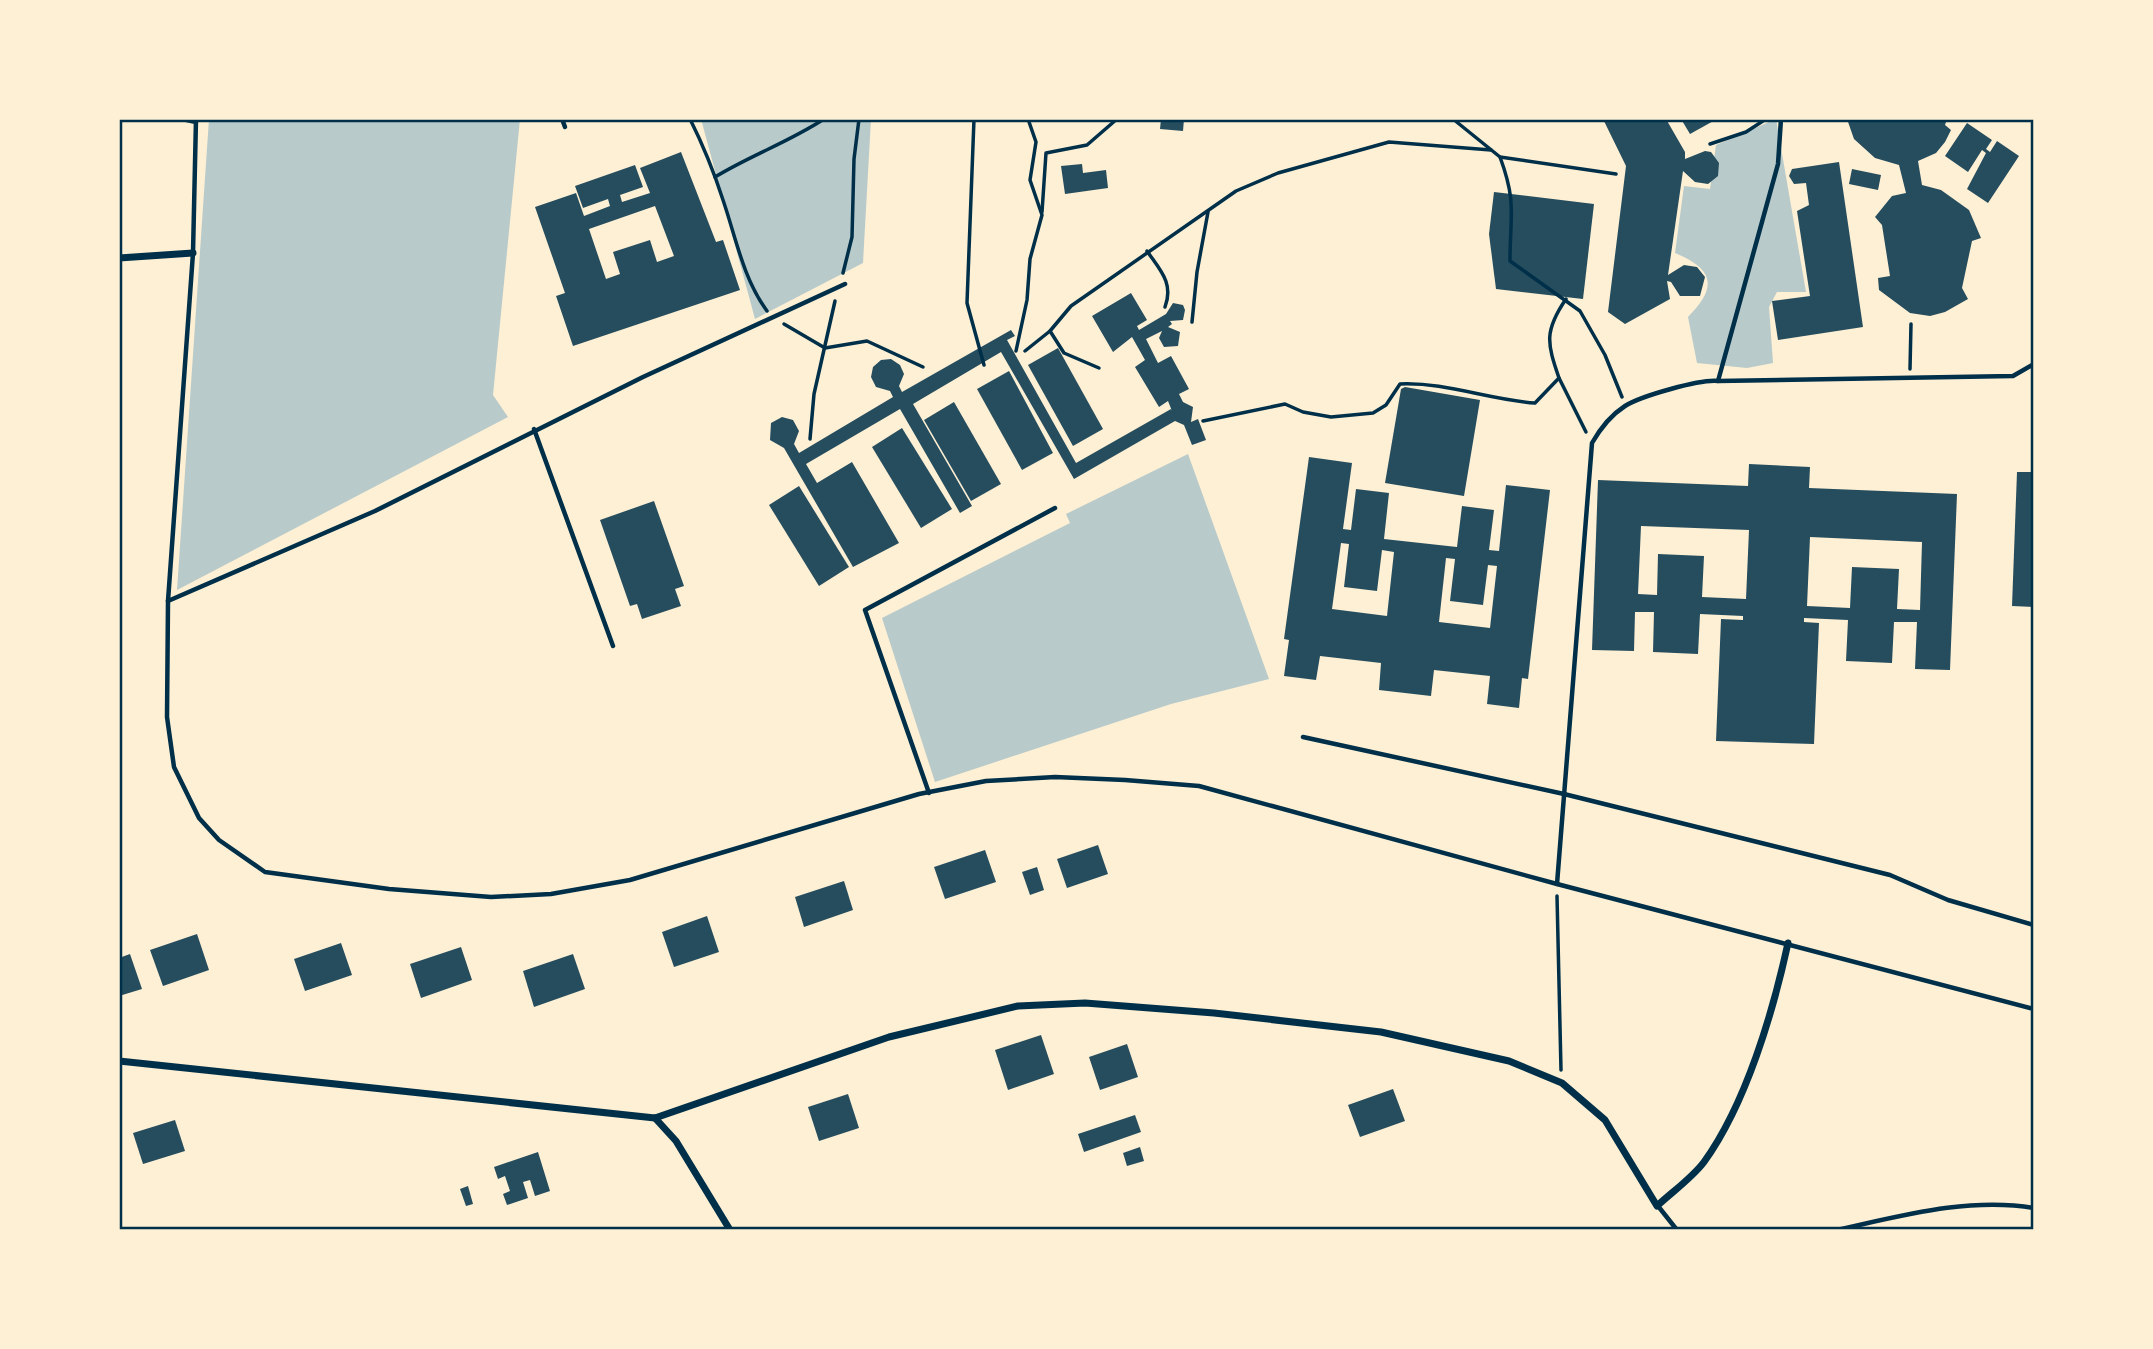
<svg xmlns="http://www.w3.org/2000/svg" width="2153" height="1349" font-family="'Asap Condensed',sans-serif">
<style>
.green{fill:#b9caca}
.building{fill:#264d5e;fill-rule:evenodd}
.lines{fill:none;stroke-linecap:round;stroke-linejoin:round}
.path{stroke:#003049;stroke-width:3.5}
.service{stroke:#003049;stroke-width:4.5}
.minor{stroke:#003049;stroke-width:7}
.neatline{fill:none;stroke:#003049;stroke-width:2.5}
</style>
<rect width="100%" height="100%" fill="#fdf0d5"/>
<g class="green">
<polygon points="209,119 520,119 493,395 508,417 177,590"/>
<polygon points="701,119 871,119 863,263 755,319"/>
<path d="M1776,119L1806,292H1777L1769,307L1773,363L1747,368L1697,363L1688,317C1718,287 1714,269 1675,253L1684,186L1710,189L1716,145Z"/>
<polygon points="1188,454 1269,679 1171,704 935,782 882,618 1070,523 1066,514"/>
</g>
<g class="building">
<polygon points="1161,119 1184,119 1183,131 1160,129"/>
<polygon points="1603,119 1666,119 1685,152 1685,159 1705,151 1711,152 1719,163 1718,176 1708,184 1695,182 1683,171 1668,275 1684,265 1697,267 1705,277 1700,296 1680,296 1671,282 1667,281 1670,299 1625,324 1608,312 1626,166"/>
<polygon points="1681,119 1717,119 1690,134"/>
<polygon points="1847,119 1947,119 1945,125 1951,130 1945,142 1936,153 1918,161 1922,185 1941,190 1969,210 1981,238 1972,241 1962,288 1968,299 1945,312 1930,316 1910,313 1879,290 1878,278 1890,276 1882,225 1875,217 1892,196 1906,193 1899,165 1875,158 1854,139"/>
<polygon points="1967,123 1992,140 1986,149 1990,152 1997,141 2019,156 1988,203 1967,189 1986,153 1982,150 1968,172 1945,156"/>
<path d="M681,152L716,242L723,240L740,290L573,346L556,296L565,293L535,207L576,193L584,216L610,206L608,199L583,208L575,186L635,165L643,187L620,195L622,202L650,193L640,168ZM655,206L674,256L657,262L650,240L613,252L620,274L606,279L589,229Z"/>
<polygon points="1839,162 1863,327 1778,340 1772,301 1810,296 1797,211 1809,205 1806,183 1794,184 1789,176 1792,169"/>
<polygon points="1082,164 1083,173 1106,170 1108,188 1065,194 1061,166"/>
<polygon points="1852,169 1881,175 1878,190 1849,184"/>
<polygon points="1494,192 1594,204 1583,299 1496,289 1489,234"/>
<polygon points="1131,293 1147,320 1137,326 1139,330 1166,314 1173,303 1183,305 1185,310 1183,320 1170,321 1172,324 1168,327 1180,332 1178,346 1164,347 1159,338 1162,331 1146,339 1158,363 1171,356 1189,389 1179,394 1183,402 1193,407 1191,422 1198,419 1206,440 1192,445 1184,425 1175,421 1074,479 1001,352 913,404 972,506 960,513 900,409 806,464 817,483 852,462 899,543 853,567 784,448 770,440 771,423 782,417 793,420 799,431 794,444 799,453 893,397 890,391 876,387 871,377 873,367 881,360 891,359 900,365 904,374 899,386 902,392 1011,330 1015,336 1007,340 1076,463 1171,409 1172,411 1168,401 1159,407 1135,367 1145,360 1132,337 1113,352 1092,316"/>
<polygon points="1058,348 1103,429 1073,446 1028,365"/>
<polygon points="1009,371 1053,453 1022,470 977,389"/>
<polygon points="1405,387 1480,400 1464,496 1385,483 1401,389"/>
<polygon points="954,402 1001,484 971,501 924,420"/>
<polygon points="902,428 952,509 921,528 872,447"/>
<path d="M1309,457L1352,463L1343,529L1351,530L1356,489L1389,493L1384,539L1457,547L1462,506L1494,510L1489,550L1499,551L1506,485L1550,490L1528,679L1522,678L1519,708L1487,704L1490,676L1434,670L1431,696L1379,690L1381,663L1320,656L1316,680L1284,676L1289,640L1284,639ZM1341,543L1349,544L1344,587L1377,591L1382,550L1394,552L1387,616L1332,609ZM1446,558L1455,559L1450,601L1483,605L1488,565L1497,566L1490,628L1439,622Z"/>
<path d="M1749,464L1810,467L1809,488L1957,494L1950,670L1915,669L1917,622H1894L1892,663L1846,661L1848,620L1804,618V622L1819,623L1814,744L1716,741L1721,619L1743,620V616L1700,614L1698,654L1653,652L1654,612H1635L1634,651L1592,650L1598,480L1748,486ZM1641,526L1749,530L1746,599L1702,597L1704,556L1658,554L1657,595L1638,594ZM1810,537L1922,542L1920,610L1897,609L1899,569L1852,567L1850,608L1807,606Z"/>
<polygon points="2017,472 2034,472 2034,607 2012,606"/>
<polygon points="799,486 849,567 819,586 769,505"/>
<polygon points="654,501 684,586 675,589 681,606 642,619 637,604 630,606 600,520"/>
<polygon points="1098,845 1108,874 1067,888 1057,859"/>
<polygon points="985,850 996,882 945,899 934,867"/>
<polygon points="1037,867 1044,890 1030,895 1022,872"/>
<polygon points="844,881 853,910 804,927 795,897"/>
<polygon points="707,916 719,952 674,967 662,932"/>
<polygon points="197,934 209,970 163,986 150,950"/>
<polygon points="341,943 352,975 305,991 294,959"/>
<polygon points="461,947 472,980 421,998 410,964"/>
<polygon points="130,954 142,989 119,996 119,958"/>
<polygon points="573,954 585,989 534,1007 523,971"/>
<polygon points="1041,1035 1054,1074 1008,1090 995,1050"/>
<polygon points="1127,1044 1138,1077 1100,1090 1089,1057"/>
<polygon points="1393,1089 1405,1121 1360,1137 1348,1105"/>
<polygon points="848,1094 859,1128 819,1141 808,1107"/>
<polygon points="1135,1115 1141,1132 1084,1152 1078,1134"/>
<polygon points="175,1120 185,1151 143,1164 133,1133"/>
<polygon points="1140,1147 1144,1161 1127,1166 1123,1153"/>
<polygon points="538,1152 550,1191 535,1196 530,1180 523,1182 528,1198 507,1205 503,1194 510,1191 505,1176 498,1179 494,1167"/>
<polygon points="468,1186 473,1204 466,1206 460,1189"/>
</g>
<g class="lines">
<g class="path">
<path d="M690,119C703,145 714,172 723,200C736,238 743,278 767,311"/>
<polyline points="974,119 967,303 984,365"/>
<polyline points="1453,119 1500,157 1616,174"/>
<polyline points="1710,144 1746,132 1766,119"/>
<path d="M1500,157C1517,203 1510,215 1510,261L1580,311L1605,355L1622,397"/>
<path d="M715,177C751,155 789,142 824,119"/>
<polyline points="1042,212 1046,153 1087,145 1117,119"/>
<path d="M1147,251C1160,270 1174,283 1165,307"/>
<polyline points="843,273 852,237 854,159 859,119"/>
<polyline points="1192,322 1197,272 1208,212"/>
<polyline points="784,324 825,348 867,341 923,367"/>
<polyline points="1050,331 1064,353 1099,368"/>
<polyline points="1016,351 1027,300 1030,259 1042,215 1030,180 1036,142 1028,119"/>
<polyline points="1025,351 1050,331 1071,306 1236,191 1278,173 1389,142 1491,150"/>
<polyline points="1910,369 1911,324"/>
<polyline points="1559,378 1586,432"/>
<path d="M1203,421L1285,404L1303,412L1331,417L1373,413L1386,405L1400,384C1446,382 1489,400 1535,403L1559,378C1547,343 1544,331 1566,299"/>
<polyline points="810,439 814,394 835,301"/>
<polyline points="1557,896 1561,1070"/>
</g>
<g class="service">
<polyline points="182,119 196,122"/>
<polyline points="196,119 193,253 168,601 167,717 174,767 199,818 219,840 265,872 389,889 491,897 551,894 630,880 919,794 986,781 1055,777 1125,780 1199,786 1557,884 2034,1009"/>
<polyline points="562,119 565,127"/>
<polyline points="1718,381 2013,376 2034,364"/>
<polyline points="534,429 613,646"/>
<polyline points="168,601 375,511 643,377 845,284"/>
<polyline points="1303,737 1564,794 1890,875 1948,900 2034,925"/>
<polyline points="929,793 865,610 1055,508"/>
<path d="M1557,884L1592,443C1600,429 1611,415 1625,406C1641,396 1700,379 1718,381L1778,164L1781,119"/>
<polyline points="1658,1206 1677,1230"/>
<path d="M1837,1230C1901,1216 1968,1197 2034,1208"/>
</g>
<g class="minor">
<polyline points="119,258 193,253"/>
<path d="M119,1061L655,1118L889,1037L1018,1006L1085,1003L1214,1013L1381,1032L1509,1061L1562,1083L1605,1120L1657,1206C1672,1192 1692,1178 1704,1162C1746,1104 1773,1012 1788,943"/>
<polyline points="655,1118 676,1141 730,1230"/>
</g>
</g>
<rect width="2153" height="1349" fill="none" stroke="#fdf0d5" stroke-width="242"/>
<rect x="121" y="121" width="1911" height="1107" class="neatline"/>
</svg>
